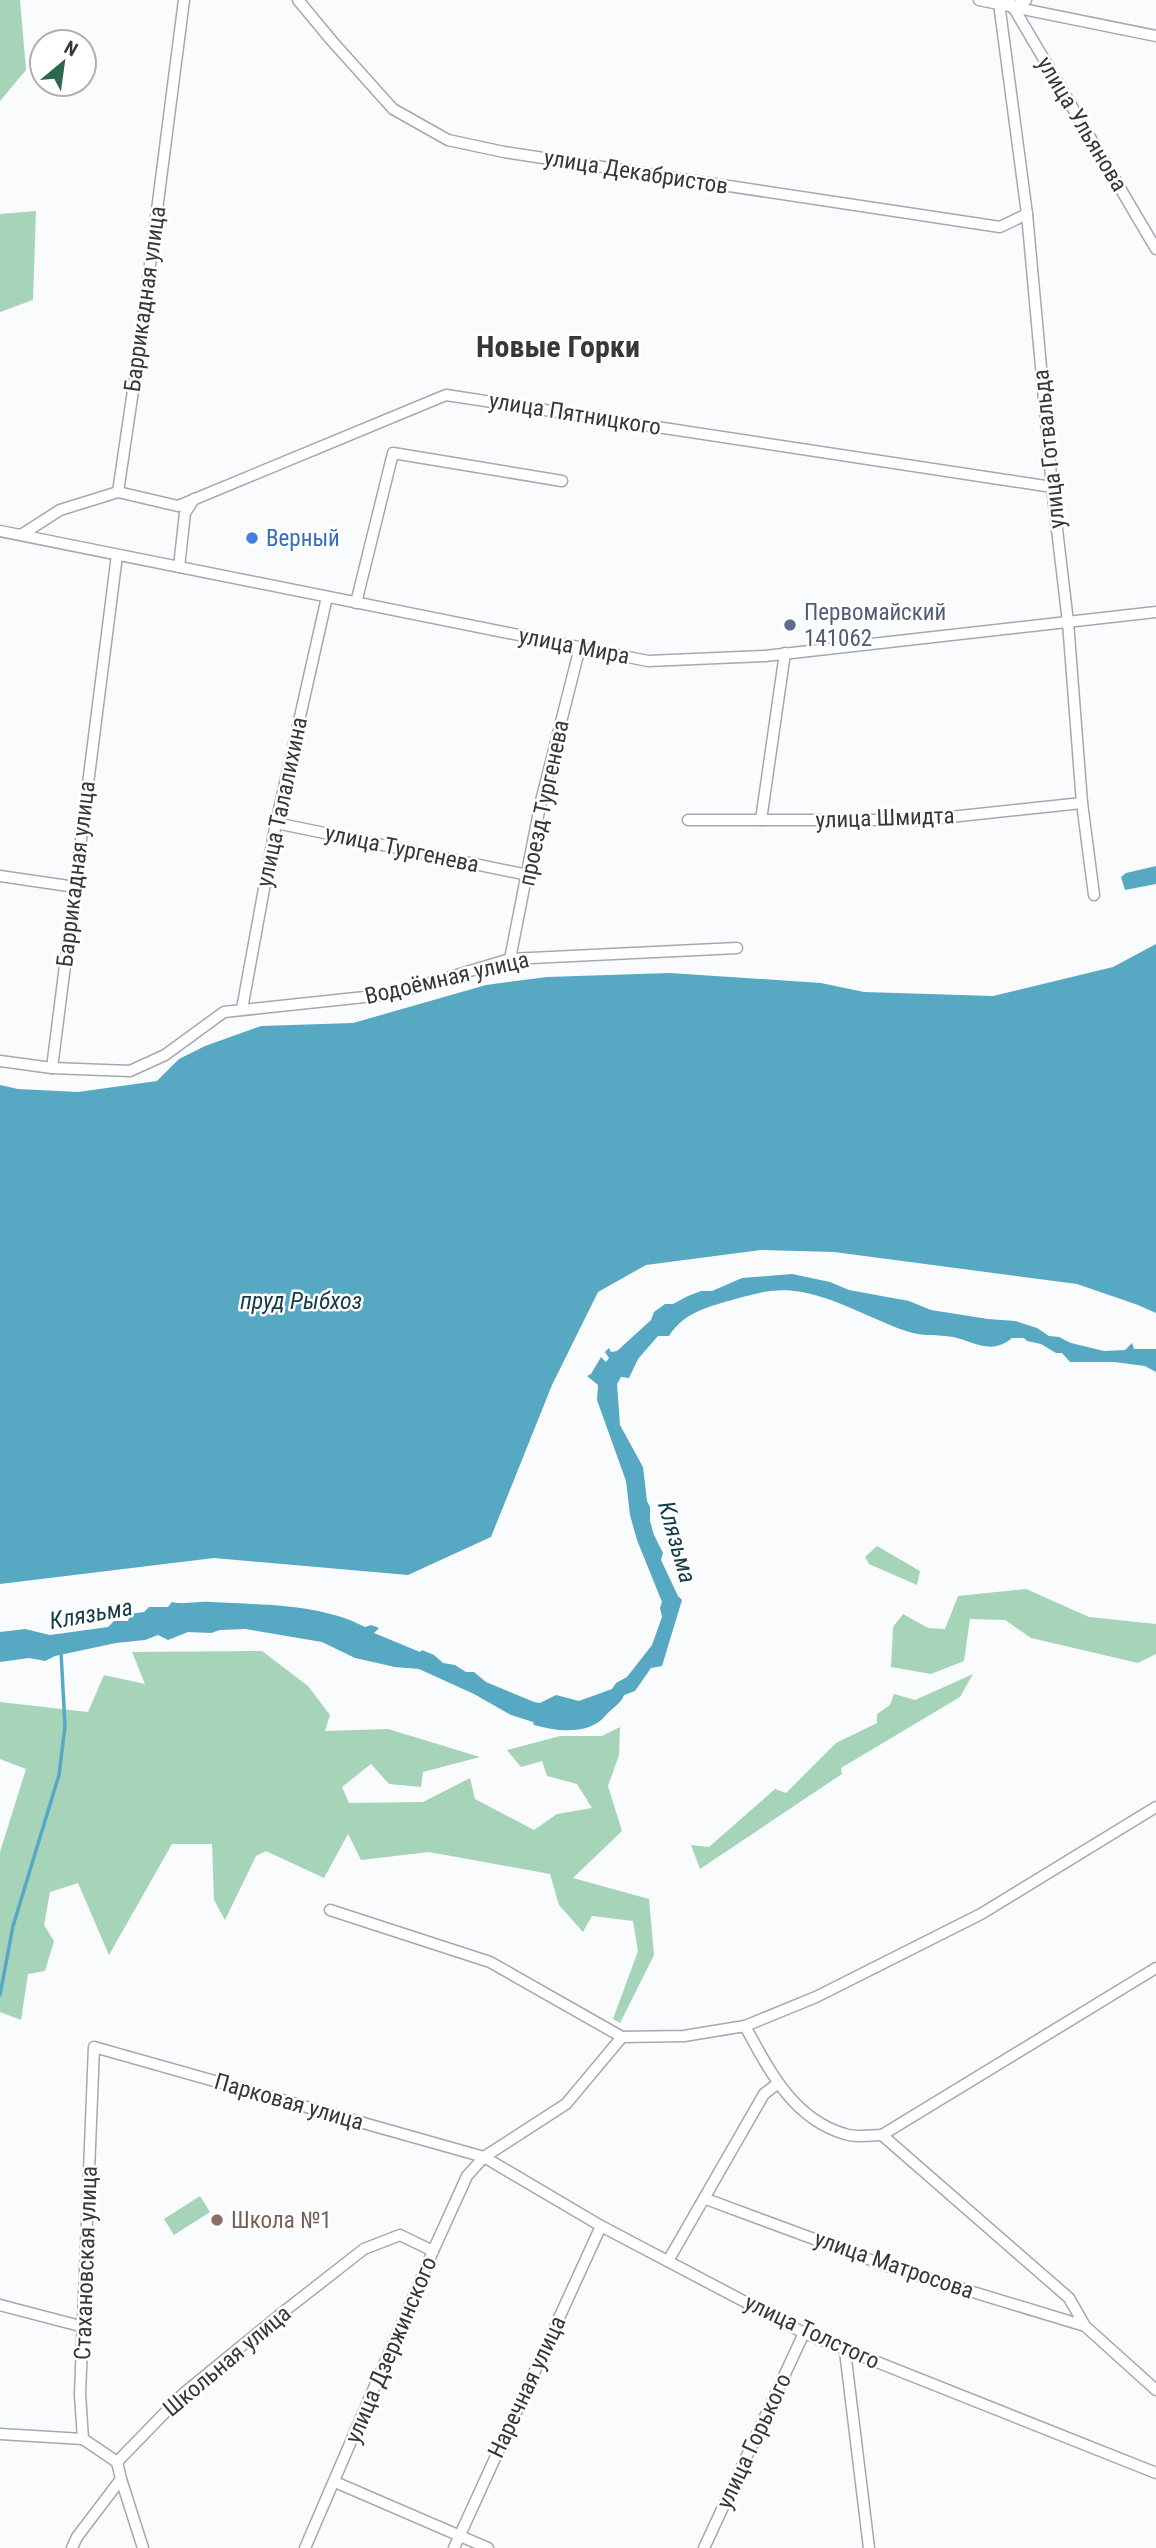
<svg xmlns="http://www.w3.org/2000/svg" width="1156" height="2548" font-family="'Roboto Condensed',sans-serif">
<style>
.green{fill:#a5d4b8}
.water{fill:#57a8c2}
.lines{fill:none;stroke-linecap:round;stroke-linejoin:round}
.stream{stroke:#57a8c2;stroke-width:3.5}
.minor-casing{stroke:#a4a8b1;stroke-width:13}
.minor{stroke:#fff;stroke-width:10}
.shop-dot{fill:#3f7fe0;stroke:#fff;stroke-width:2.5}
.service-dot{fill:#5c6f8a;stroke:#fff;stroke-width:2.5}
.education-dot{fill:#8d6e63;stroke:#fff;stroke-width:2.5}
.labels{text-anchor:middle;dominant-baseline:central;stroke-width:5;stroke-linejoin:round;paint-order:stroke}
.street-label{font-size:23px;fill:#35373b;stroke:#fff}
.shop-label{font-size:23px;fill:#366cbe;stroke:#fff;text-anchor:start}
.service-label{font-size:23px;fill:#4e5e75;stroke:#fff;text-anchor:start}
.education-label{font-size:23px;fill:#785e54;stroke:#fff;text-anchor:start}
.water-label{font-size:24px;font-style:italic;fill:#153c47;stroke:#fff}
.district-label{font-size:30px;font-weight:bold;fill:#35373b;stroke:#fff}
</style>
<rect width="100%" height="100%" fill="#fafbfd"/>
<g class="green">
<polygon points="0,0 20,0 26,70 0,101"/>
<polygon points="36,211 33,300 0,312 0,214"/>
<polygon points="877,1546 920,1571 917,1585 869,1564 865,1557"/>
<polygon points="1026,1589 1089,1617 1156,1624 1156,1654 1138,1663 1031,1638 1005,1620 970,1619 964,1661 931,1674 891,1667 893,1627 903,1614 928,1628 945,1629 958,1596"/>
<polygon points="262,1651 308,1686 330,1715 325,1731 388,1729 480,1757 423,1772 421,1787 389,1784 371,1764 342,1787 349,1803 423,1802 470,1778 475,1799 534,1830 557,1814 592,1808 577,1784 547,1776 542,1761 521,1767 507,1750 560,1736 602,1736 620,1727 619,1755 608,1786 622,1831 573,1878 649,1899 654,1955 620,2023 613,2019 638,1951 633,1921 592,1916 583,1932 559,1905 550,1874 429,1852 361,1860 348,1834 324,1878 266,1851 256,1856 225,1920 214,1900 212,1844 172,1844 109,1955 78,1883 50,1892 44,1925 54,1941 45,1971 28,1974 21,2020 0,2012 0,1852 26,1769 0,1759 0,1702 88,1712 104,1675 145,1684 132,1652"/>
<polygon points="973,1674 960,1697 841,1768 842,1774 700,1869 691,1845 709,1847 775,1789 786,1793 836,1743 877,1723 877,1714 890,1705 894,1694 915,1700"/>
<polygon points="200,2196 210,2212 174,2235 164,2219"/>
</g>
<g class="water">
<polygon points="1156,866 1156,884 1125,890 1121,877 1126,873"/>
<polygon points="1156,944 1156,1313 1138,1305 1077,1284 834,1252 761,1250 646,1265 598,1292 552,1385 491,1537 408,1575 214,1558 0,1584 0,1085 18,1089 78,1092 157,1081 179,1059 205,1046 261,1026 353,1023 486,985 547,977 670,973 821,983 864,992 993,996 1113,967"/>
<path d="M792,1274L830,1282L849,1290L909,1301L931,1310L988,1319L1015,1321L1037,1328L1049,1336L1059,1337L1071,1343L1104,1351L1125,1350L1132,1343L1134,1349H1156V1372L1145,1366L1114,1362H1070L1062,1353H1056L1041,1344L1027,1341L1024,1338H1012C991,1356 973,1341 953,1337C938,1334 921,1337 906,1331C871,1319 839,1299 802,1292C776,1287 758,1293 735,1299C709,1307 685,1311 669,1336H658L638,1359L629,1378L621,1377L617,1384L620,1425L643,1467L647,1501L650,1507V1521L654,1535L663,1553L661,1560L678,1596L682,1600L662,1666L651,1668L635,1691L624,1695C620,1705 613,1707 606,1715C590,1735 558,1732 534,1725L533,1722L511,1715L474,1694L419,1669L395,1667L355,1658L322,1642L245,1629L220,1630L211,1633L188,1632L168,1640L158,1635L145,1640L116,1643L55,1656L45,1661L29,1658L0,1662V1632L25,1629L50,1635L108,1627L114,1621H128L130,1614L144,1612L149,1607H168L172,1602C184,1605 197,1601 210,1602C260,1605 319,1603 365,1627L371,1625L379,1628L374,1633L420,1652L422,1650L434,1655L443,1663L455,1665L466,1672H474L486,1682L534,1702L540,1703L556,1695L579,1701L612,1689L616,1683L627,1677L652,1645L662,1617L660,1608L662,1602L637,1540L630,1515L626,1481L597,1400L598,1385L587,1376L591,1374L601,1357L606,1362L609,1358L605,1352L609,1348L611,1352L617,1351L651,1320L654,1312L665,1304H673L688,1296L701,1291H712L742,1278Z"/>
</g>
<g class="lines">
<polyline class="stream" points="0,1995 13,1926 59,1775 65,1726 61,1652"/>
<defs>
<g id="minor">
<polyline points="298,0 332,41 393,109 448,140 504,152 1000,227 1027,214"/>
<polyline points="979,0 1156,36"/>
<polyline points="1009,0 1156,249"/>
<polyline points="999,3 1027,214 1052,487 1068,622 1082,803 1094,895"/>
<polyline points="1013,8 1026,0"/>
<polyline points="118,492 139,350 184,0"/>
<polyline points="0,531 648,661 765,656 1156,612"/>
<polyline points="21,535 60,510 118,492 178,506 446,395 1052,487"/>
<polyline points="179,567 185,513 194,499"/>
<polyline points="356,603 393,453 562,481"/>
<polyline points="688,820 922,820 1082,803"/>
<polyline points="761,820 785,653"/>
<polyline points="276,823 528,875"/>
<polyline points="0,876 75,887"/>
<polyline points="510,959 541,801 580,647"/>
<polyline points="242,1009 276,823 327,597"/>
<polyline points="0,1061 52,1068 130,1071 165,1055 224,1012 393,994 510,959 737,948"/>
<polyline points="52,1068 117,555"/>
<polyline points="330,1910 490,1962 622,2037"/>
<path d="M745,2026C769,2070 793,2119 845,2134C856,2138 871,2135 882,2135L1156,1968"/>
<polyline points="622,2037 684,2036 745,2026 816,1997 981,1914 1156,1807"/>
<polyline points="882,2135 1069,2298 1085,2326 1156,2390"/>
<polyline points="706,2199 887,2266 1085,2326"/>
<polyline points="668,2261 764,2094 777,2084"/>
<polyline points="0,2305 84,2327"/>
<polyline points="845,2351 869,2548"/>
<polyline points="0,2434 83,2439"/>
<polyline points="117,2462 83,2439 80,2394 94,2047 484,2157 601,2226 804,2333 1156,2473"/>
<polyline points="117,2462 184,2393 282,2313 364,2249 400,2235 433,2251"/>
<polyline points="121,2479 143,2548"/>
<polyline points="335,2482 488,2548"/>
<polyline points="72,2548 77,2537 121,2479 117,2462"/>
<polyline points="305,2548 433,2251 467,2176 484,2157 566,2104 622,2037"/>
<polyline points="454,2548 601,2226"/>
<polyline points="704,2548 804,2333"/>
</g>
</defs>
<use href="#minor" class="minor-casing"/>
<use href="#minor" class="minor"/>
</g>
<circle class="shop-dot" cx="252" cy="538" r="7"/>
<circle class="service-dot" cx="790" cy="625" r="7"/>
<circle class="education-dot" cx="217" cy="2220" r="7"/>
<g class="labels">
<g class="street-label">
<text transform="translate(1082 124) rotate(59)">улица Ульянова</text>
<text transform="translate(636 172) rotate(9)">улица Декабристов</text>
<text transform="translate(145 299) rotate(-82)">Баррикадная улица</text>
<text transform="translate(575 414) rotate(9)">улица Пятницкого</text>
<text transform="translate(1049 449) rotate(-96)">улица Готвальда</text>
<text transform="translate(574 646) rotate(11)">улица Мира</text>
<text transform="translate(282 802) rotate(-78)">улица Талалихина</text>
<text transform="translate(544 803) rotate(-78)">проезд Тургенева</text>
<text transform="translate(885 818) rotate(-2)">улица Шмидта</text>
<text transform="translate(402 849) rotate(12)">улица Тургенева</text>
<text transform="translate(76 874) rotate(-83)">Баррикадная улица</text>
<text transform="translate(447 978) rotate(-13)">Водоёмная улица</text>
<text transform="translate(289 2102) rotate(16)">Парковая улица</text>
<text transform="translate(86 2263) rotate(-88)">Стахановская улица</text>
<text transform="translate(894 2265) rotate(19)">улица Матросова</text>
<text transform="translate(812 2332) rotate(25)">улица Толстого</text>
<text transform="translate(391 2350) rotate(-67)">улица Дзержинского</text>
<text transform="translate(227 2361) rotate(-40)">Школьная улица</text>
<text transform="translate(527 2387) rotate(-65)">Наречная улица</text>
<text transform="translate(754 2441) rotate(-65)">улица Горького</text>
</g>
<g class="shop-label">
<text x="266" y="538">Верный</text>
</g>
<g class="service-label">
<text x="804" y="612">Первомайский<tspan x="804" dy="26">141062</tspan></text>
</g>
<g class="education-label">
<text x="231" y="2220">Школа №1</text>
</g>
<g class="water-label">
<text x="301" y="1301">пруд Рыбхоз</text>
<text transform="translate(677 1542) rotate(74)">Клязьма</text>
<text transform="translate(91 1614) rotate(-10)">Клязьма</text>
</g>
<g class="district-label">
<text x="558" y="346">Новые Горки</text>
</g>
</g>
<g transform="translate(63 63) rotate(29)"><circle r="33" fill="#ffffff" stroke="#aeafb1" stroke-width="2"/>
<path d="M0-5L12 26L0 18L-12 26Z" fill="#2e6750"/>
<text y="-10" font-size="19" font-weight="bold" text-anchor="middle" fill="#35373b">N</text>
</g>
</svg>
